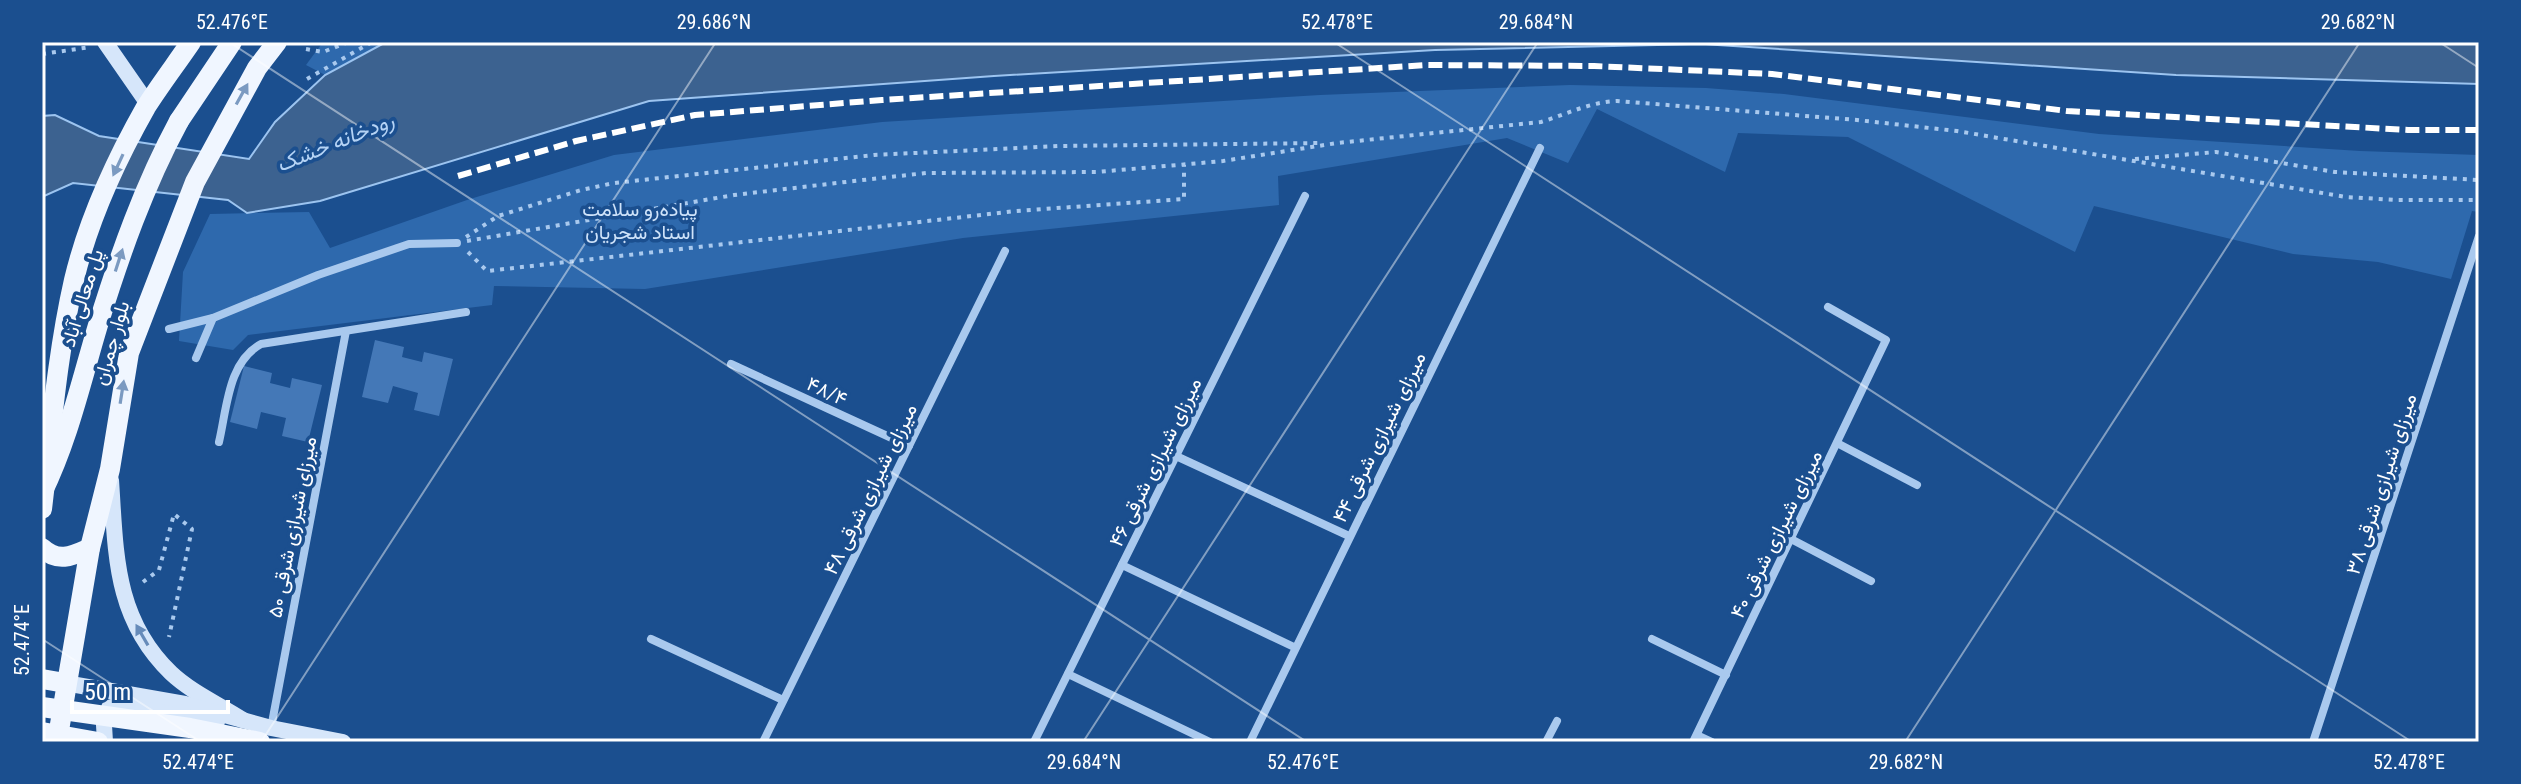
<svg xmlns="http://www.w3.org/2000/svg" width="2521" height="784" font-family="'Roboto Condensed',Vazirmatn,sans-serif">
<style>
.green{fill:#2e69ad}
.water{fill:#3c6290;stroke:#9cc4f0;stroke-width:2}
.building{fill:#4478b7}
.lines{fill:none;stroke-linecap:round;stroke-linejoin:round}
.path{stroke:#a9c9ee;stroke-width:4;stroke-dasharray:4 6;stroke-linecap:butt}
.street{stroke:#a9c9ee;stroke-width:8}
.secondary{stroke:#d6e6fa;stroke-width:16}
.primary{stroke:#f0f6ff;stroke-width:20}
.rail{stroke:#fff;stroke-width:6;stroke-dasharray:14 6;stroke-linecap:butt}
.primary-bridge{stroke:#f0f6ff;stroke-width:20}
.oneway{fill:#7b9ac1}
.oneway2{fill:#668bba}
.ticks{fill:none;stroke:#fff;stroke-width:2;stroke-opacity:0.45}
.labels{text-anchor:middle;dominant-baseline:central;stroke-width:7;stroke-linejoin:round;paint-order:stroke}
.park-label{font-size:20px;fill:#cfe3fa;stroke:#1b4f8f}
.street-label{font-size:20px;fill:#fff;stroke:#1b4f8f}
.water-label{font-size:22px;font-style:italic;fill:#b5d3f5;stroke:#1b4f8f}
.neatline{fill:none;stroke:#fff;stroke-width:3}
.ticks-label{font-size:20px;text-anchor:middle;fill:#fff}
</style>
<rect width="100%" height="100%" fill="#1b4f8f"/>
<g class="green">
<polygon points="323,42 386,42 325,75 306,65"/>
<polygon points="1570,85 1706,88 1784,94 2099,134 2360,151 2479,155 2479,212 2472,211 2451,279 2378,262 2293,254 2094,206 2075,252 1848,137 1738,133 1725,172 1597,109 1568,163 1507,138 1278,176 1279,205 963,238 645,289 494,286 492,305 248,335 233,350 179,341 183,272 210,214 309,212 330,248 467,200 614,155 882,122 1320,95"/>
</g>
<polygon class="water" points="386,42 2479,42 2479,84 2176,75 1702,44 1435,50 994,76 649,101 320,201 247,213 228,200 73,183 42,197 42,116 55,115 99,136 249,159 275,122 325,75"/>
<g class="building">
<polygon points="375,340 404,347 402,357 422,362 424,352 453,359 439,416 414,410 418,393 393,386 388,403 362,397"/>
<polygon points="244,366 272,373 270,383 290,388 292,378 322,385 308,442 282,436 286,418 261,412 257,429 230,422"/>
</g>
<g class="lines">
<g class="path">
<polyline points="306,49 323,52 348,42"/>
<polyline points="42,54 91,47"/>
<polyline points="307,79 372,42"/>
<polyline points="2135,159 2216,152 2335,172 2479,180"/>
<polyline points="466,237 498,216 581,190 614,183 874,155 1059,146 1321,143"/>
<path d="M467,241L734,195L854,181L926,173L1097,172L1223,161L1337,143L1541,122C1567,114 1590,102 1617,101L1857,120L1957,131L2346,197L2396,200H2479"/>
<polyline points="468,252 487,271 1016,211 1184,199 1184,165"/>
<polyline points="143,582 159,570 174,514 192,529 169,637"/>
</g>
<g class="street">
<polyline points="169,329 213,318"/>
<polyline points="196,358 213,318 318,275 409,244 457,243"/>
<polyline points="731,364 909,446"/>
<path d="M219,442C227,408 228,362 261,344L466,312"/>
<polyline points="1837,443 1917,485"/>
<polyline points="1176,456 1349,536"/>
<polyline points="1791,539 1871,581"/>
<polyline points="1122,565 1294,647"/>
<polyline points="651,639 783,700"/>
<polyline points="1652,639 1726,675"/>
<polyline points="1068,674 1210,742"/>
<polyline points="271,728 346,331"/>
<polyline points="1697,735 1712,742"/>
<polyline points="763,742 1005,251"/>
<polyline points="1034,742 1305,196"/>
<polyline points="1250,742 1540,148"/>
<polyline points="1546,742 1557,721"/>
<polyline points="1693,742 1886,340 1828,307"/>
<polyline points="2313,742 2479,236"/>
</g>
<g class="secondary">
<polyline points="105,42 148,104"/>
<path d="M111,480C116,553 114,618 171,673C191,692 220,705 243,720"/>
<polyline points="65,683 185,704 271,728 343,742"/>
<polyline points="105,742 104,725 109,708 119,705 217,722"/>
</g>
<g class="primary">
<polyline points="179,121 232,42"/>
<path d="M42,509C51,433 57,355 74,280C88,221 116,160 146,107C160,85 176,64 191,42"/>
<path d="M42,548C58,563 72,556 90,548"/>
<polyline points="42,679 65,683"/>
<polyline points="57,742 90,548 110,469 129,353 195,182 257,68 277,42"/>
</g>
<polyline class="rail" points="458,176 576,141 695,115 882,100 1427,65 1594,66 1772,74 2067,111 2408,130 2479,130"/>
<g class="primary-bridge">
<path d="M42,493C68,440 81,382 98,325C120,254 144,186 179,121"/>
<polyline points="42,707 190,728 260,742"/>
<polyline points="42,732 98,742"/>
</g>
</g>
<defs><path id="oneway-solid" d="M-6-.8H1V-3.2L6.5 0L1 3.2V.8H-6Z" transform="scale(2)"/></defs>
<g class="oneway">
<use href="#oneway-solid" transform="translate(242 94) rotate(-61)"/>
<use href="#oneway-solid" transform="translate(118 165) rotate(115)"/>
<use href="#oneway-solid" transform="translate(119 260) rotate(-72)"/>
<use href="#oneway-solid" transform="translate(122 392) rotate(-81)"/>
</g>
<use class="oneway2" href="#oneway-solid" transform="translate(142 635) rotate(-120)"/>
<path class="ticks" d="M229,42L1307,742M1334,42L2412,742M2439,42L2479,68M42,639L201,742M261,742L716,42M1083,742L1538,42M1905,742L2360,42"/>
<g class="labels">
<g class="park-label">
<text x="640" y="209">پیاده‌رو سلامت<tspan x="640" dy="23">استاد شجریان</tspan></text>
</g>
<g class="street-label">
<text transform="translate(82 298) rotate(-73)">پل معالی آباد</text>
<text transform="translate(111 343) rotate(-74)">بلوار چمران</text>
<text transform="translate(827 391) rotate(25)">۴۸/۴</text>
<text transform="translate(1379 437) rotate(-64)">۴۴ میرزای شیرازی شرقی</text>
<text transform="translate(1155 462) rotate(-64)">۴۶ میرزای شیرازی شرقی</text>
<text transform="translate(2381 484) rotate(-72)">۳۸ میرزای شیرازی شرقی</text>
<text transform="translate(870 489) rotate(-64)">۴۸ میرزای شیرازی شرقی</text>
<text transform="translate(292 527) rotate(-79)">۵۰ میرزای شیرازی شرقی</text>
<text transform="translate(1776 534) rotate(-64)">۴۰ میرزای شیرازی شرقی</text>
</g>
<g class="water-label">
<text transform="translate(335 142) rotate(-22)">رودخانه خشک</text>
</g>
</g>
<rect width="2521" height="784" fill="none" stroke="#1b4f8f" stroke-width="88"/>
<path d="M72 700v12h156v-12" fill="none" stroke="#ffffff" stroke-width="4"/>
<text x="84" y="700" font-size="24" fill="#ffffff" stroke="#1b4f8f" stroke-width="6" paint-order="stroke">50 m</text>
<rect x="44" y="44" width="2433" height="696" class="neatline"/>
<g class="ticks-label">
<text x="232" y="29">52.476°E</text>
<text x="714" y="29">29.686°N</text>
<text x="1337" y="29">52.478°E</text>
<text x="1536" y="29">29.684°N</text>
<text x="2358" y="29">29.682°N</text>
<text transform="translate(22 640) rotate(-90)" y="7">52.474°E</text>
<text x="198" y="769">52.474°E</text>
<text x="1084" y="769">29.684°N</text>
<text x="1303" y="769">52.476°E</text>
<text x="1906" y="769">29.682°N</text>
<text x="2409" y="769">52.478°E</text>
</g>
</svg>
